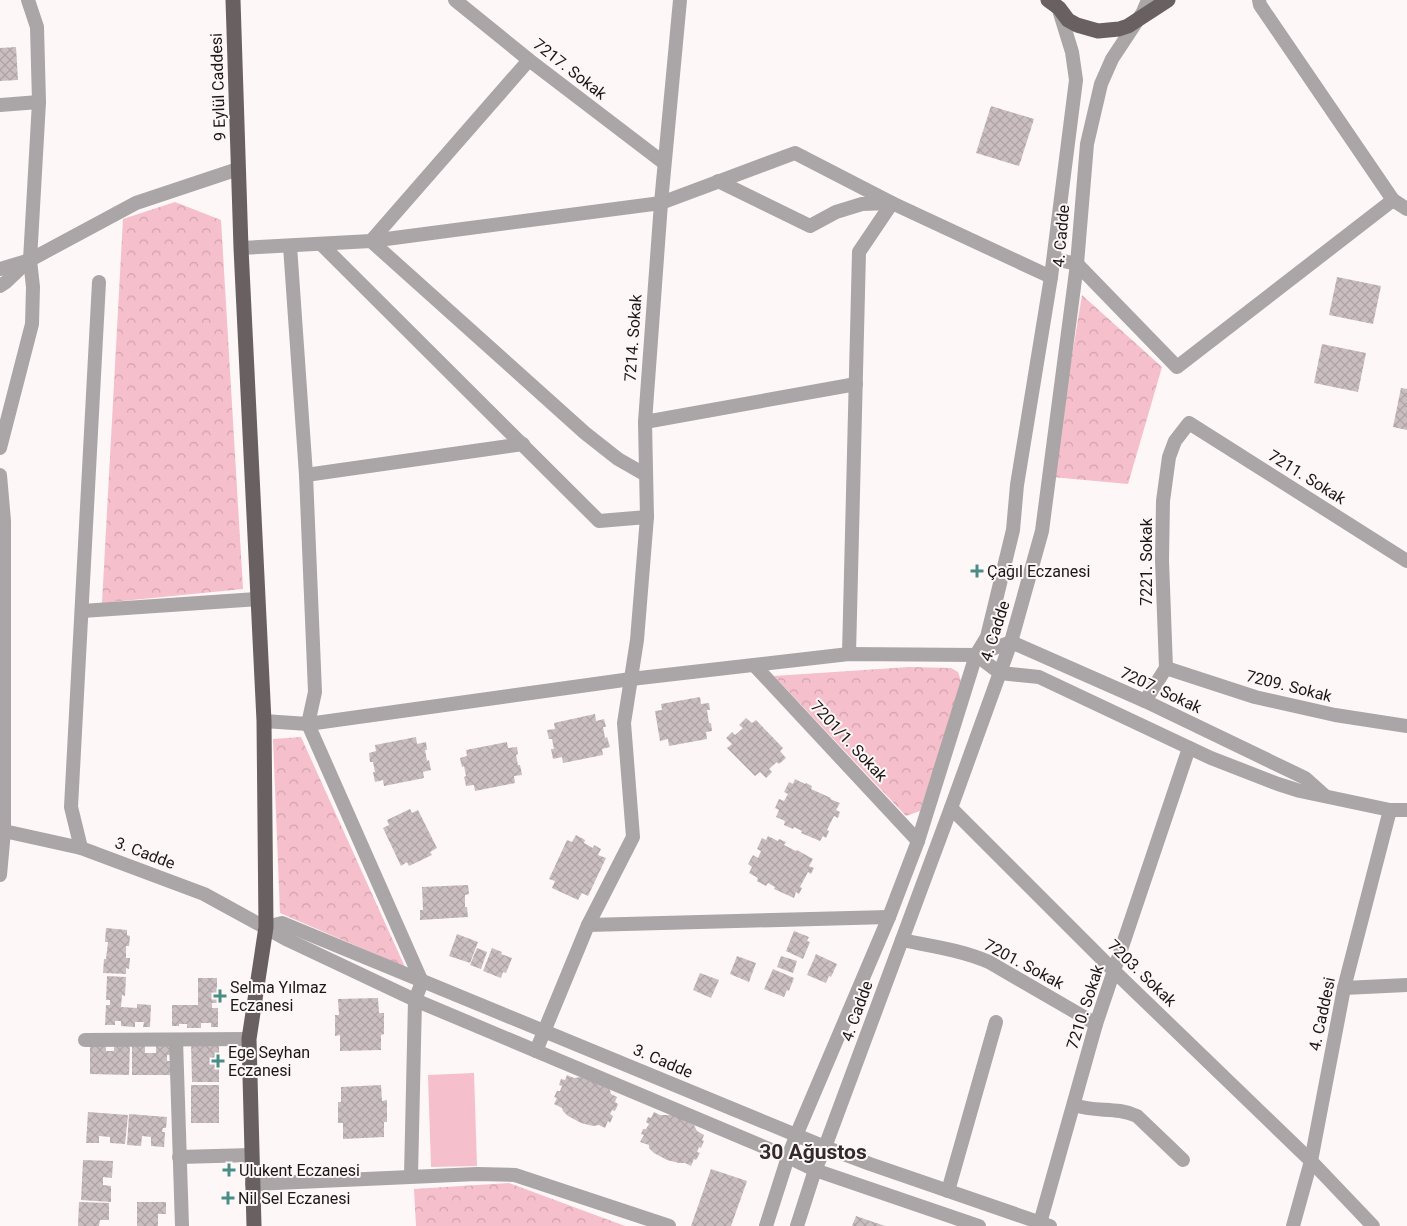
<svg xmlns="http://www.w3.org/2000/svg" width="1407" height="1226" font-family="Roboto,sans-serif">
<style>
.grass{fill:#f5bfcb}
.forest{fill:url(#forest-crowns)}
.building{fill:url(#building-cross-hatch)}
.lines{fill:none;stroke-linecap:round;stroke-linejoin:round}
.minor{stroke:#aaa5a6;stroke-width:14}
.major{stroke:#696062;stroke-width:15}
.poi-dot{fill:#498e85;stroke:#fef7f8;stroke-width:2}
.labels{text-anchor:middle;dominant-baseline:central;stroke-width:4;stroke-linejoin:round;paint-order:stroke}
.street-label{font-size:16px;fill:#1b1717;stroke:#fef7f8}
.poi-label{font-size:16px;fill:#1b1717;stroke:#fef7f8;text-anchor:start}
.district-label{font-size:21px;font-weight:bold;fill:#332a2c;stroke:#fef7f8}
</style>
<defs>
<pattern id="forest-crowns" width="20" height="18" patternUnits="userSpaceOnUse" patternTransform="scale(1.25)"><rect width="20" height="18" fill="#f5bfcb"/><path d="M2 6a3 3 0 1 1 6 0M12 15a3 3 0 1 1 6 0" fill="none" stroke="#d1a3ae"/></pattern>
<pattern id="building-cross-hatch" width="8" height="8" patternUnits="userSpaceOnUse" patternTransform="scale(1.25)"><rect width="8" height="8" fill="#cabec1"/><path d="M0 0l8 8M0 8l8-8" fill="none" stroke="#ada3a5"/></pattern>
</defs>
<rect width="100%" height="100%" fill="#fef7f8"/>
<polygon class="grass" points="474,1073 477,1166 431,1167 428,1075"/>
<g class="forest">
<polygon points="175,202 221,220 243,589 102,603 123,219"/>
<polygon points="1082,295 1162,367 1128,484 1052,477"/>
<polygon points="909,667 951,668 958,672 962,684 920,811 906,816 774,676"/>
<polygon points="301,737 405,967 280,913 273,739"/>
<polygon points="509,1183 625,1226 416,1226 414,1189"/>
</g>
<g class="building">
<polygon points="16,47 18,80 0,81 0,48"/>
<polygon points="991,106 1034,119 1019,166 976,153"/>
<polygon points="1337,277 1381,286 1373,324 1329,315"/>
<polygon points="1322,344 1366,353 1358,392 1314,383"/>
<polygon points="1401,388 1407,389 1407,430 1393,427"/>
<polygon points="700,697 701,704 709,703 710,710 707,710 709,723 711,723 712,731 706,732 707,739 669,746 668,739 660,741 655,711 662,710 661,704"/>
<polygon points="595,714 596,721 604,719 606,727 603,727 605,738 607,737 610,747 602,749 603,755 563,763 562,757 553,759 551,749 554,749 552,739 549,739 547,730 555,729 554,723"/>
<polygon points="746,718 752,723 756,720 783,748 780,751 786,758 779,764 777,762 769,769 772,772 766,778 760,772 755,776 727,748 732,744 726,738 732,732 735,735 743,728 739,725"/>
<polygon points="416,737 417,744 426,742 427,750 425,750 427,761 429,760 431,770 423,772 424,778 384,786 383,780 375,782 373,772 375,772 373,762 370,762 369,753 376,751 375,745"/>
<polygon points="507,742 508,748 517,747 518,754 516,755 518,765 520,765 522,775 514,776 515,783 475,791 474,785 466,786 464,777 466,776 464,766 462,767 460,758 467,756 466,750"/>
<polygon points="795,779 805,784 806,783 812,786 811,789 831,798 830,799 840,803 836,810 840,812 838,818 834,816 827,830 829,831 826,838 823,836 820,841 801,833 802,831 794,827 793,829 784,825 785,821 776,817 779,810 775,808 779,799 784,801 788,794 784,792 789,782 793,784"/>
<polygon points="410,809 412,813 418,810 437,848 430,852 432,855 409,866 407,862 401,866 383,828 389,825 387,820"/>
<polygon points="576,835 585,840 584,843 593,848 594,845 601,849 598,855 606,858 588,896 582,893 578,900 552,888 555,881 549,879 567,840 572,842"/>
<polygon points="768,836 778,841 779,839 786,842 784,845 796,851 797,850 813,859 809,866 814,868 811,874 808,872 800,887 802,888 799,894 796,892 794,898 774,889 775,887 768,883 766,886 757,881 758,878 749,873 752,867 748,864 753,855 758,858 761,851 757,849 762,838 766,840"/>
<polygon points="468,885 469,894 465,895 465,907 467,907 468,917 420,920 420,910 423,910 422,887"/>
<polygon points="106,928 127,930 127,935 130,936 129,946 126,946 126,958 130,958 129,969 126,968 126,974 103,973 104,959 106,959 108,942 105,942"/>
<polygon points="794,931 809,937 807,941 810,942 803,959 786,951"/>
<polygon points="457,934 478,942 470,963 449,956"/>
<polygon points="477,948 487,952 481,969 470,965"/>
<polygon points="492,948 502,952 501,954 512,958 506,973 503,972 501,978 483,971"/>
<polygon points="816,954 837,964 831,977 829,976 826,983 807,975"/>
<polygon points="737,956 756,963 749,982 730,974"/>
<polygon points="781,956 797,961 793,973 777,967"/>
<polygon points="773,969 794,978 789,991 787,990 784,997 764,989"/>
<polygon points="700,973 719,980 711,998 693,990"/>
<polygon points="107,976 126,977 125,996 122,995 121,1007 137,1008 137,1004 151,1005 150,1027 143,1027 144,1022 135,1022 135,1027 121,1026 121,1021 115,1021 115,1025 105,1025 106,1005 110,1005 110,1000 106,1000"/>
<polygon points="198,978 217,978 217,993 220,993 220,1003 212,1003 212,1008 218,1008 218,1027 211,1027 211,1023 201,1023 201,1028 187,1028 187,1024 179,1024 179,1026 172,1026 172,1005 198,1005"/>
<polygon points="378,998 379,1013 384,1013 384,1034 381,1035 381,1050 340,1051 340,1035 335,1036 335,1015 339,1015 338,999"/>
<polygon points="90,1043 106,1043 106,1051 114,1051 114,1044 130,1044 129,1075 90,1074"/>
<polygon points="132,1044 145,1044 145,1053 156,1053 156,1045 172,1045 172,1055 167,1055 167,1061 170,1061 170,1075 132,1075"/>
<polygon points="191,1044 219,1044 219,1082 192,1082"/>
<polygon points="567,1075 574,1078 581,1077 605,1086 610,1090 611,1094 617,1097 615,1102 618,1104 615,1111 612,1110 610,1114 613,1116 610,1123 608,1121 605,1128 599,1125 593,1126 581,1123 568,1116 563,1111 562,1108 554,1104 557,1098 554,1097 557,1091 560,1091 562,1086 559,1085 561,1079 565,1080"/>
<rect x="191" y="1085" width="28" height="38"/>
<polygon points="381,1085 382,1101 387,1100 387,1122 384,1122 384,1137 343,1139 343,1123 338,1123 338,1102 341,1102 341,1087"/>
<polygon points="88,1112 128,1115 125,1144 110,1143 110,1137 99,1136 99,1143 86,1143"/>
<polygon points="654,1112 660,1115 674,1115 694,1125 697,1131 704,1135 702,1140 704,1141 701,1148 699,1147 697,1152 700,1153 696,1160 694,1159 691,1166 685,1163 679,1163 667,1160 654,1153 649,1148 649,1145 640,1142 644,1135 641,1134 643,1129 646,1129 649,1124 646,1122 648,1117 651,1118"/>
<polygon points="129,1114 167,1117 166,1128 163,1128 162,1132 165,1132 164,1147 151,1146 151,1137 142,1136 141,1146 127,1145"/>
<polygon points="83,1160 113,1161 112,1178 103,1177 103,1185 111,1186 111,1202 81,1200"/>
<polygon points="711,1169 747,1181 731,1226 691,1226"/>
<polygon points="79,1202 109,1203 109,1220 100,1220 99,1226 78,1226"/>
<polygon points="137,1202 166,1202 166,1214 158,1214 158,1226 137,1226"/>
<polygon points="856,1216 885,1226 852,1226"/>
</g>
<g class="lines">
<g class="minor">
<polyline points="455,0 529,60 664,163"/>
<polyline points="1259,0 1260,5 1393,200 1407,209"/>
<polyline points="529,60 371,241 585,433 618,459 646,475"/>
<polyline points="0,105 39,102"/>
<polyline points="718,181 810,226 836,212 862,204 890,203"/>
<polyline points="322,245 599,521 647,517"/>
<polyline points="290,246 306,475 315,692 308,724 422,982 415,1000 411,1176"/>
<polyline points="241,248 371,241 661,203 795,153 892,203 1051,277"/>
<polyline points="1054,259 1077,264 1177,367 1393,200"/>
<polyline points="0,269 30,260 136,203 238,169"/>
<polyline points="0,286 6,282 27,262"/>
<polyline points="645,422 856,384"/>
<polyline points="0,448 32,324 33,287 30,260 39,102 37,27 28,0"/>
<polyline points="0,475 4,521 4,831 0,875"/>
<polyline points="306,475 523,444"/>
<polyline points="82,611 258,599"/>
<polyline points="849,654 859,252 892,203"/>
<polyline points="976,655 1011,642 1145,701 1305,778 1324,795"/>
<polyline points="754,665 918,841"/>
<polyline points="1166,668 1255,697 1335,715 1407,726"/>
<polyline points="1145,701 1166,668 1162,560 1163,501 1169,457 1175,441 1189,423 1407,561"/>
<polyline points="264,721 308,724 631,679 849,654 976,655 1000,673 1039,677 1211,758 1278,784 1300,791 1390,810 1407,810"/>
<polyline points="951,808 1114,971 1311,1161 1373,1226"/>
<polyline points="4,831 81,848 204,894 288,940 415,1000 788,1157 815,1170 979,1226"/>
<polyline points="81,848 71,807 99,282"/>
<polyline points="588,925 633,837 624,723 637,640 647,517 645,422 661,203 680,0"/>
<polyline points="266,927 282,923 825,1147 870,1164 1050,1226"/>
<path d="M902,940C931,946 961,950 989,962L1096,1024"/>
<polyline points="1344,988 1407,985"/>
<polyline points="85,1040 249,1039"/>
<polyline points="176,1040 182,1226"/>
<polyline points="536,1051 588,925 889,917"/>
<path d="M1074,1105C1097,1113 1115,1106 1137,1116L1183,1160"/>
<polyline points="179,1157 252,1155"/>
<polyline points="252,1184 477,1174 515,1175 669,1226"/>
<polyline points="948,1191 996,1022"/>
<polyline points="1040,1223 1096,1024 1189,748"/>
<polyline points="766,1226 788,1157 798,1131 889,917 918,841 976,655 987,637 1013,530 1017,485 1051,277 1076,80 1072,52 1059,10"/>
<polyline points="797,1226 815,1170 825,1147 951,808 1011,642 1042,531 1077,264 1087,144 1101,84 1112,59 1143,12 1148,0"/>
<polyline points="1293,1226 1311,1161 1344,988 1390,810"/>
</g>
<g class="major">
<polyline points="233,0 241,248 264,721 266,927 249,1039 254,1226"/>
<polyline points="1048,0 1059,8 1068,20 1077,25 1098,31 1119,29 1128,26 1168,0"/>
</g>
</g>
<g class="poi-dot">
<path d="M974.5 563.5h5v5h5v5h-5v5h-5v-5h-5v-5h5z"/>
<path d="M217.5 988.5h5v5h5v5h-5v5h-5v-5h-5v-5h5z"/>
<path d="M215.5 1053.5h5v5h5v5h-5v5h-5v-5h-5v-5h5z"/>
<path d="M226.5 1162.5h5v5h5v5h-5v5h-5v-5h-5v-5h5z"/>
<path d="M225.5 1190.5h5v5h5v5h-5v5h-5v-5h-5v-5h5z"/>
</g>
<g class="labels">
<g class="street-label">
<text transform="translate(570 69) rotate(38)">7217. Sokak</text>
<text transform="translate(218 87) rotate(-92)">9 Eylül Caddesi</text>
<text transform="translate(1061 236) rotate(-85)">4. Cadde</text>
<text transform="translate(633 338) rotate(-86)">7214. Sokak</text>
<text transform="translate(1307 477) rotate(32)">7211. Sokak</text>
<text transform="translate(1146 562) rotate(-90)">7221. Sokak</text>
<text transform="translate(995 631) rotate(-72)">4. Cadde</text>
<text transform="translate(1289 686) rotate(14)">7209. Sokak</text>
<text transform="translate(1161 690) rotate(25)">7207. Sokak</text>
<text transform="translate(849 741) rotate(47)">7201/1. Sokak</text>
<text transform="translate(145 853) rotate(21)">3. Cadde</text>
<text transform="translate(1024 964) rotate(28)">7201. Sokak</text>
<text transform="translate(1142 973) rotate(44)">7203. Sokak</text>
<text transform="translate(1085 1007) rotate(-72)">7210. Sokak</text>
<text transform="translate(857 1011) rotate(-70)">4. Cadde</text>
<text transform="translate(1322 1014) rotate(-78)">4. Caddesi</text>
<text transform="translate(663 1061) rotate(23)">3. Cadde</text>
</g>
<g class="poi-label">
<text x="987" y="571">Çağıl Eczanesi</text>
<text x="230" y="987">Selma Yılmaz<tspan x="230" dy="18">Eczanesi</tspan></text>
<text x="228" y="1052">Ege Seyhan<tspan x="228" dy="18">Eczanesi</tspan></text>
<text x="239" y="1170">Ulukent Eczanesi</text>
<text x="238" y="1198">Nil Sel Eczanesi</text>
</g>
<g class="district-label">
<text x="813" y="1152">30 Ağustos</text>
</g>
</g>
</svg>
